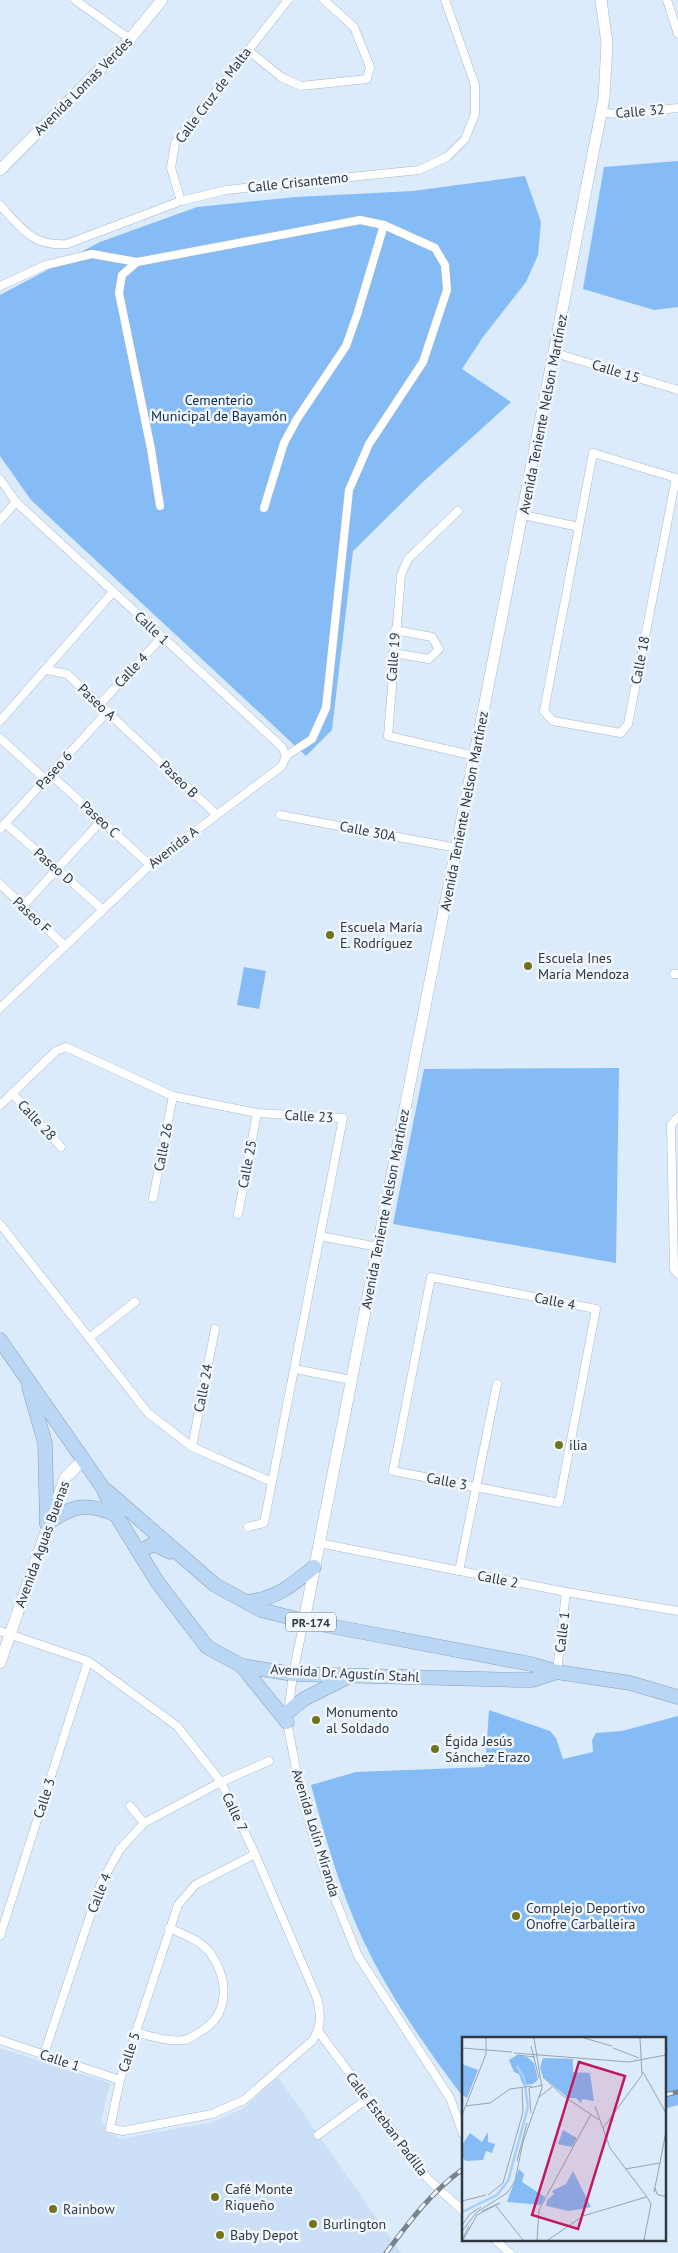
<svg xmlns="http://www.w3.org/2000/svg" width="678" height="2253" font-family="'PT Sans',sans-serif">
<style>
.built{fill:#cbe0f6}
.green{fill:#85bcf5}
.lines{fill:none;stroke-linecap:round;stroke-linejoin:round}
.street-casing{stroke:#a9b8c8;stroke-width:9}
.secondary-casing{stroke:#a9b8c8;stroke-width:12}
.highway-casing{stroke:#899eb5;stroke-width:15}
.street{stroke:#fff;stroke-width:8}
.secondary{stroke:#fff;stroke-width:11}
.highway{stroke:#b9d6f5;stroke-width:14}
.rail-casing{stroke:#79838e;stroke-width:5}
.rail{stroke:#f0f7fe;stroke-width:3;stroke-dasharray:9;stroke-linecap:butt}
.poi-dot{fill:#737319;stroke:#f0f7fe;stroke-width:2}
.labels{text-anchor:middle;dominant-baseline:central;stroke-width:5;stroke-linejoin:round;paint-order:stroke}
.shield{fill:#f0f7fe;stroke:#6a7178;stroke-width:1}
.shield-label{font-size:12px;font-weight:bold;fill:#31373e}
.street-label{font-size:14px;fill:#31373e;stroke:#f0f7fe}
.park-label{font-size:14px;fill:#0f2b47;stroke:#f0f7fe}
.poi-label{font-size:14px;fill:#31373e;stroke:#f0f7fe;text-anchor:start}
.inset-river{fill:none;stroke:#a5cef8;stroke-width:2.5}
.inset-road{fill:none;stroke:#97a3b0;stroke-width:1}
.view{fill:#c2185b;fill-opacity:0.15;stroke:#c2185b;stroke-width:2.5}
.inset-edge{fill:none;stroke:#31373e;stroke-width:2.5}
</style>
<rect width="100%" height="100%" fill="#dbebfc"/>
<polygon class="built" points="0,2048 110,2083 101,2121 119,2139 213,2122 244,2108 278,2077 401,2253 0,2253"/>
<g class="green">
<polygon points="678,161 678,307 654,310 583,289 604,167"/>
<polygon points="525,176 541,222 538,255 526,282 483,337 462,369 511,402 426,479 353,551 332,730 306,756 31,500 0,456 0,295 100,242 197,207 296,197 413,191"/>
<polygon points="244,967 266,971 259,1009 237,1005"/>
<polygon points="619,1068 616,1263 393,1224 424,1069"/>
<path d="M489,1710L550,1731L556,1738L563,1759L593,1752L592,1740L596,1733L622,1731L678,1716V2105L664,2109V2038H463V2097C426,2048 389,1995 363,1940C340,1890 325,1837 311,1785L356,1772L485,1767Z"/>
</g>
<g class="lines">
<defs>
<g id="street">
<polyline points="75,0 130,39"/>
<polyline points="667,0 678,34"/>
<polyline points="248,50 281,77 301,86 367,79 370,67 354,27 324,0"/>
<polyline points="601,113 622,114 678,108"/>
<polyline points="181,201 171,168 175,143 288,0"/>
<path d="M0,205C21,228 33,247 67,244L181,201L226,190L419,170L447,157L465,139L475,114V85L445,0"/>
<polyline points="137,262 122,275 119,293 151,449 160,506"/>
<polyline points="0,286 46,265 92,254 137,262 360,220 384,225 435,248 445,265 447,290 423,362 369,444 349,490 326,708 312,739 286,756"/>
<polyline points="555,353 678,390"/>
<polygon points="593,453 676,478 628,724 621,733 553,721 544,711"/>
<polyline points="0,479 16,502 282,747 286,756"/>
<polyline points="264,508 284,443 297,419 346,346 357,315 384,225"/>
<polyline points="458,511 408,559 401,575 388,736 475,756"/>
<polyline points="523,515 579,527"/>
<polyline points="0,520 16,502"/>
<polyline points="393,653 429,659 439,649 432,637 395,630"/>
<polyline points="47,670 67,674 216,814"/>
<polyline points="100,704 162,637"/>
<polyline points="0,721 113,592"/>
<polyline points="0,738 46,780"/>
<polyline points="50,774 150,865"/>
<polyline points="280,815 457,848"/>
<polyline points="5,823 102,909"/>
<polyline points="0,829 108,711"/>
<polyline points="0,884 64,945"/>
<polyline points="23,906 102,820"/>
<polyline points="674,974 678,974"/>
<polyline points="0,1008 150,865 282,766 286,756"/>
<polyline points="12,1093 61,1147"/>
<polyline points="0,1105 56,1051 66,1047 173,1096 257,1113 343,1118 264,1523 248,1527"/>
<polyline points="678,1117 671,1125 674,1269 678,1274"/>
<polyline points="153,1198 173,1096"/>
<polyline points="238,1214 257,1113"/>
<polyline points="0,1224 148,1413 192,1447 272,1482"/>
<polyline points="320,1236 378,1247"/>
<polygon points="431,1277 596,1309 559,1503 393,1471"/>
<polyline points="89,1338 135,1302"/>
<polyline points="295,1369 351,1380"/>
<polyline points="192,1447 215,1329"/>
<polyline points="319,1543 566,1592 678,1611"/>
<polyline points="459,1571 497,1384"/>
<polyline points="304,1621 293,1674 287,1722 301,1795 325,1874 358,1956 450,2098 463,2134"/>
<path d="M0,1631L88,1661L177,1726L221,1782L255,1854L317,1998C321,2015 322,2027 312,2041L244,2100L212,2114L123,2131L110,2128L120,2080L178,1905L195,1885L255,1854"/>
<polyline points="557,1672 566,1592"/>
<polyline points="130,1806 144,1823"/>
<polyline points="0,1936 88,1661"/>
<path d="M135,2032C151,2036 167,2042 184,2040C189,2039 194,2036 198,2033C229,2017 230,1982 211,1954C201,1940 184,1935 169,1928"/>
<polyline points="319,2032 428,2179 463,2211"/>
<polyline points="0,2040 120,2080"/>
<polyline points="44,2054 101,1883 120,1849 144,1823 221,1782 269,1761"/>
<polyline points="318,2135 367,2099"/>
<polyline points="494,2239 510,2253"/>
</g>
<g id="secondary">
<polyline points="0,170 130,39 162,0"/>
<polyline points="304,1621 604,98 607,43 601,0"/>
<polyline points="0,1663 65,1478 83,1460"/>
</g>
<g id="highway">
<polyline points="0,1340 103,1488 116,1515 158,1583 207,1647 242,1666 293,1674 515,1680 532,1680 557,1672"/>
<polyline points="29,1387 45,1443 47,1524"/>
<polyline points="107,1491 215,1585 261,1610 304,1621 531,1664 557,1672 630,1683 678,1697"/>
<path d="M47,1524C72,1505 87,1502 116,1515"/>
<polyline points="139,1552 153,1544 170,1552"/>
<path d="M247,1602C278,1598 291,1586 314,1567"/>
<polyline points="242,1666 287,1722"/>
<polyline points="288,1712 304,1699 350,1676"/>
</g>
</defs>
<use href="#street" class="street-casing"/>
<use href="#secondary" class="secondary-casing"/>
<use href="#highway" class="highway-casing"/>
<use href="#street" class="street"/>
<use href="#secondary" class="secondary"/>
<use href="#highway" class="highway"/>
<defs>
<g id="rail">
<polyline points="664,2095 678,2092"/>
<path d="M386,2253C409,2222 431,2192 463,2169"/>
</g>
</defs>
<use href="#rail" class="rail-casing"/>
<use href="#rail" class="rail"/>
</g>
<g class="poi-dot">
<circle cx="330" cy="935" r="5"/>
<circle cx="528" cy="966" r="5"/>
<circle cx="559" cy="1445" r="5"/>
<circle cx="316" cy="1720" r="5"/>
<circle cx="435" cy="1749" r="5"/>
<circle cx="516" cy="1916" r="5"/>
<circle cx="215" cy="2197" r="5"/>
<circle cx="53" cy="2209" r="5"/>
<circle cx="313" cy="2224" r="5"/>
<circle cx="220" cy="2235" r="5"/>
</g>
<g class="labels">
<rect class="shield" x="286" y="1612.5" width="50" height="19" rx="4"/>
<g class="shield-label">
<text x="311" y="1622">PR-174</text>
</g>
<g class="street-label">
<text transform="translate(83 86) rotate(-45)">Avenida Lomas Verdes</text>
<text transform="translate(213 95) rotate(-53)">Calle Cruz de Malta</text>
<text transform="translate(640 111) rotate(-5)">Calle 32</text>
<text transform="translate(298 182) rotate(-6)">Calle Crisantemo</text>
<text transform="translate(616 371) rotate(17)">Calle 15</text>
<text transform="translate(543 414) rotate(-79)">Avenida Teniente Nelson Martínez</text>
<text transform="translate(152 628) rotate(43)">Calle 1</text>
<text transform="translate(393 657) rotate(-86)">Calle 19</text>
<text transform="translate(640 660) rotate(-79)">Calle 18</text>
<text transform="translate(131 670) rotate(-47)">Calle 4</text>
<text transform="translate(97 702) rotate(43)">Paseo A</text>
<text transform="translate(54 770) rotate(-48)">Paseo 6</text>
<text transform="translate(179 779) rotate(44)">Paseo B</text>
<text transform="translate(464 811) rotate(-79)">Avenida Teniente Nelson Martínez</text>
<text transform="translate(100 819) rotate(42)">Paseo C</text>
<text transform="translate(368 831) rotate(11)">Calle 30A</text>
<text transform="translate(173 847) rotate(-38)">Avenida A</text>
<text transform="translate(54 866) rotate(41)">Paseo D</text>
<text transform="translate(32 915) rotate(43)">Paseo F</text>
<text transform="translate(309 1116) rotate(3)">Calle 23</text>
<text transform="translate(37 1120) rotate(47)">Calle 28</text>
<text transform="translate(163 1147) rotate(-79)">Calle 26</text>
<text transform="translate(247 1164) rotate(-79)">Calle 25</text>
<text transform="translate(385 1209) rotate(-79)">Avenida Teniente Nelson Martínez</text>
<text transform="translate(555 1301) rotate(11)">Calle 4</text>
<text transform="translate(203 1388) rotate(-79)">Calle 24</text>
<text transform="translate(447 1481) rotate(11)">Calle 3</text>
<text transform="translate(42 1544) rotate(-70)">Avenida Aguas Buenas</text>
<text transform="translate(498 1579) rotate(11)">Calle 2</text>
<text transform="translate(562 1632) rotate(-83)">Calle 1</text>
<text transform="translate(345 1673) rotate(3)">Avenida Dr. Agustín Stahl</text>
<text transform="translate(44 1798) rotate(-72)">Calle 3</text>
<text transform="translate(235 1812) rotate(65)">Calle 7</text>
<text transform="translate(316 1833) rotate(73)">Avenida Lolín Miranda</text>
<text transform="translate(99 1893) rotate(-68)">Calle 4</text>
<text transform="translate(129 2052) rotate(-72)">Calle 5</text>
<text transform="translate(60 2060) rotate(18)">Calle 1</text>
<text transform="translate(387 2124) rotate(53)">Calle Esteban Padilla</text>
</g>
<g class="park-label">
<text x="219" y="400">Cementerio<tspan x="219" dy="16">Municipal de Bayamón</tspan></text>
</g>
<g class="poi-label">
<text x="340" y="927">Escuela María<tspan x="340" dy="16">E. Rodríguez</tspan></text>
<text x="538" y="958">Escuela Ines<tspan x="538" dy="16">María Mendoza</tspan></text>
<text x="569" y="1445">ilia</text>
<text x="326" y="1712">Monumento<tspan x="326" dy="16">al Soldado</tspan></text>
<text x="445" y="1741">Égida Jesús<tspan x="445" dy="16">Sánchez Erazo</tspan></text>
<text x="526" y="1908">Complejo Deportivo<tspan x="526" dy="16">Onofre Carballeira</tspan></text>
<text x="225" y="2189">Café Monte<tspan x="225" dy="16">Riqueño</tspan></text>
<text x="63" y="2209">Rainbow</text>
<text x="323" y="2224">Burlington</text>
<text x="230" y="2235">Baby Depot</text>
</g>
</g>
<g transform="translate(462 2037)">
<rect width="204" height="204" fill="#dbebfc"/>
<path d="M55,18L65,20L72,26L76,43L71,47L61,48L57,37L52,35L47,23ZM81,21L111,22V35L128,36L132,64L120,62L119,66L114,61H106L81,40L78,30ZM0,27L16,33L5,61L0,58ZM101,93L115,101L110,110L96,107ZM26,95V105L33,107L30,116L24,114L21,123L4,124L0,120V108L8,96L20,105ZM57,132L62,137L60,145L83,160L79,168L45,165ZM111,134L129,170L107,174L84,169L85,163L92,157L90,154L104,147Z" fill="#85bcf5"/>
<path class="inset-river" d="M0,175L35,158L46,144L66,70L62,41L55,29"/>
<path class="inset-road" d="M122,1L150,9M69,9L77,41M0,11L50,15M151,11L177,21M52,16L167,25L204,18M55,18L73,20M181,35L204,76M81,40L100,58L137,83M77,60L90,50M3,69L28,66L48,52L70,49M133,69L148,111L185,160M69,76L67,51L81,48M0,78L24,17V1M141,91L180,38L178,1M55,124L65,86M198,126L204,94M163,132L198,126L192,155M193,151L195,157L204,160M26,158L41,146L61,75L60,51M0,164L24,158M34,169L61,203M0,188L8,177L19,170M0,194L15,175L45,156L53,144L61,105L80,51L72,1M0,203L7,189M1,203L15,178L38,166L20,174M75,203L77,173L129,77M86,203L121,179L184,160M182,203L189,167L185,160"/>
<path class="view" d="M117,25L163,39L116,192L70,178Z"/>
<rect width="204" height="204" class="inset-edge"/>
</g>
</svg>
